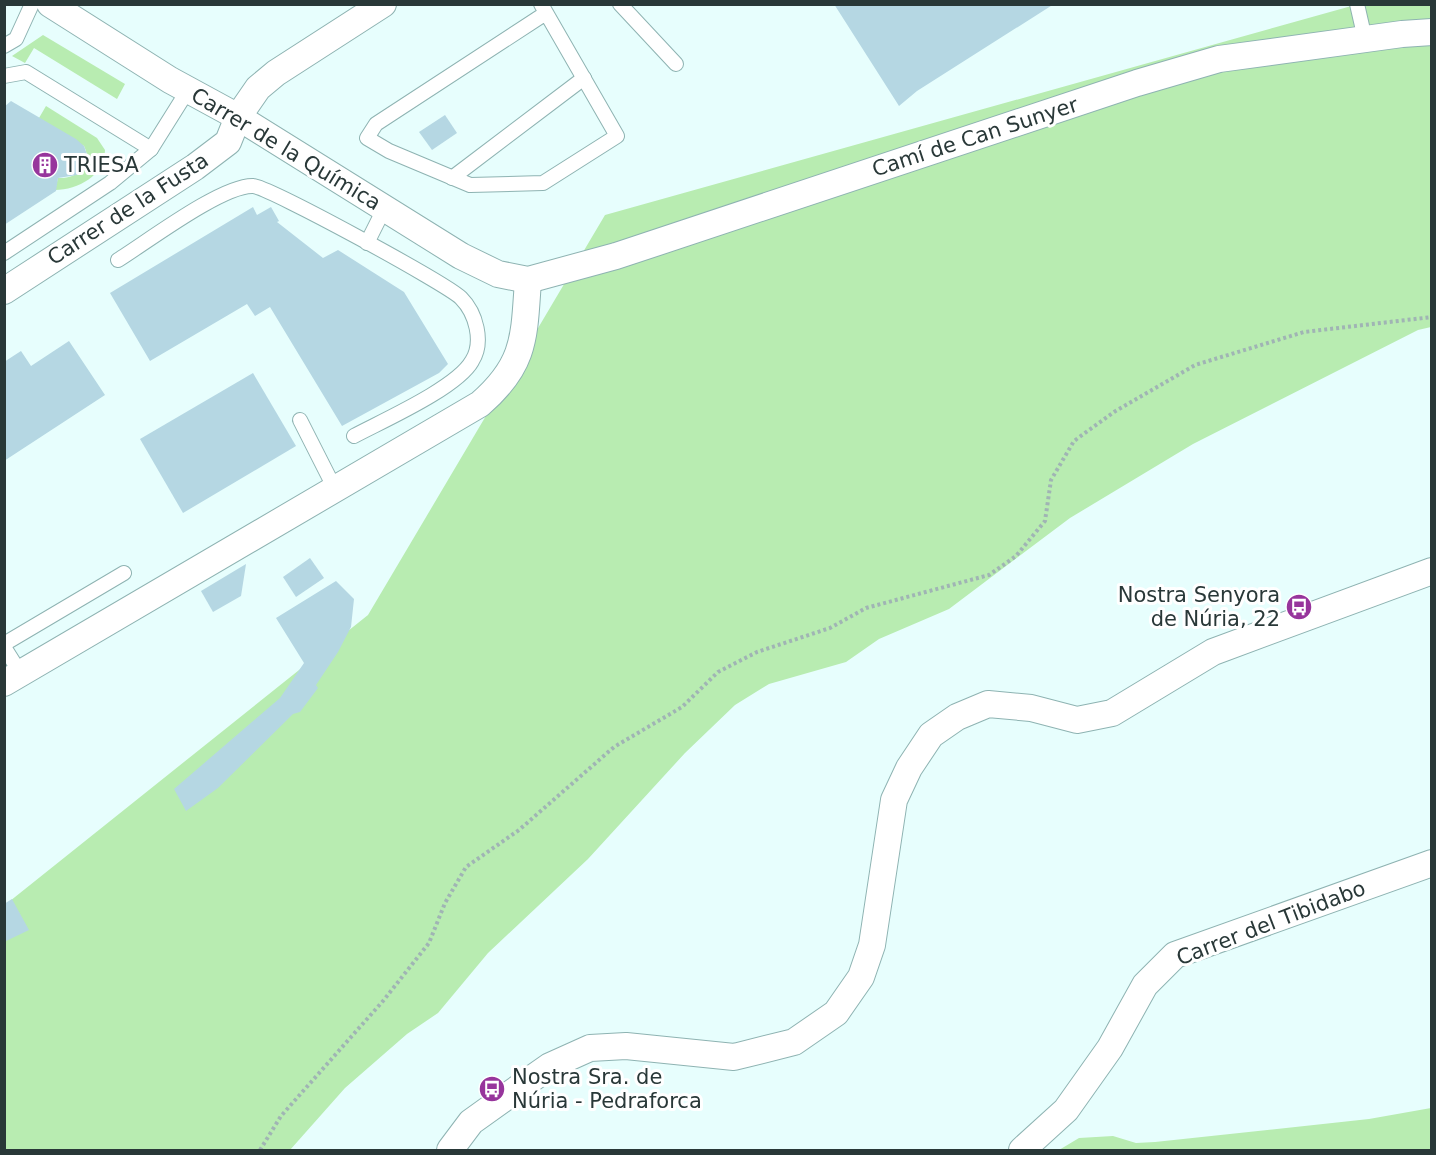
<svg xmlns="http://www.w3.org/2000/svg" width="1436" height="1155" font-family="'DejaVu Sans',sans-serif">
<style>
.green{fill:#b8ecb1}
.building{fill:#b5d7e3}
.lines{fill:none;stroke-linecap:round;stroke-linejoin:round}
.service-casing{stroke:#8eb3b2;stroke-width:16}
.minor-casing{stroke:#8eb3b2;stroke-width:28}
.path{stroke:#a0b4b4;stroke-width:4;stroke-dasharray:3 3;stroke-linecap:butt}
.service{stroke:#fff;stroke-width:14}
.minor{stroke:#fff;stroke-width:26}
.labels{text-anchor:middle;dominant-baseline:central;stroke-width:6;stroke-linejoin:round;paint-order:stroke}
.street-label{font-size:21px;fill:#293838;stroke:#fff}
.poi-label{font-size:21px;fill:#293838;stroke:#fff;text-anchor:start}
</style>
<rect width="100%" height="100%" fill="#e7fefd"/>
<g class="green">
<polygon points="1355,5 1431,5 1431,327 1418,330 1193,444 1070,518 949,609 879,639 846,662 769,684 735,705 685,753 588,859 488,953 438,1013 407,1034 345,1088 290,1150 5,1150 5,905 368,615 605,215"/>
<polygon points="43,35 125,84 117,99 34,48 25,63 12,56"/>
<path d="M46,106L97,138L105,150C105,175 78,190 55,190L58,178C77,179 94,166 84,146L39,118Z"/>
<polygon points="1431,1108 1431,1150 1059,1150 1079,1138 1113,1136 1136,1143 1155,1142 1369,1119"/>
</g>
<g class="building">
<polygon points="834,4 1054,4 917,91 899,106"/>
<polygon points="11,101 76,139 84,146 88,157 84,168 77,175 58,178 56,191 4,225 4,107"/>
<polygon points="445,115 457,133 432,150 419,132"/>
<polygon points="253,207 257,215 271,207 279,221 277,222 323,258 338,250 404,292 448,364 439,373 342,426 270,307 255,316 247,304 150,361 110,293"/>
<polygon points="69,341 105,395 4,461 4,362 21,351 31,366"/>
<polygon points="253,373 296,446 183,513 140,439"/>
<polygon points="310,558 324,578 296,597 283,577"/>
<polygon points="246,564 241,596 213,612 201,591"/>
<polygon points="336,581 354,599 351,627 338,652 316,685 318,688 300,712 293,714 218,788 186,811 174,789 280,698 304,663 276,618"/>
<polygon points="12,899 29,930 4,942 4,904"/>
</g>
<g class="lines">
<defs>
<g id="service">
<polyline points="541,4 617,136 543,183 470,185 389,151 367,138 376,124 546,13"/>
<polyline points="620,4 676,64"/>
<polyline points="1357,4 1365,39"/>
<polyline points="4,46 16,39 32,4"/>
<polyline points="4,76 26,72 151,149"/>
<polyline points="452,178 584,78"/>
<polyline points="367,243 384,209"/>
<polyline points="4,253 110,183 151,149 188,90"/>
<path d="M118,260C147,242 222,185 253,186C269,187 447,284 461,298C476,313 484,342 472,361C457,388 382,421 354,436"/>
<polyline points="300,420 335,489"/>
<polyline points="4,644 124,573"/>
<polyline points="4,647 21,674"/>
</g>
<g id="minor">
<polyline points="50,4 170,80 238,117 461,256 498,274 528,280 616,256 1137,83 1219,59 1402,34 1432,32"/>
<polyline points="4,291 195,167 228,142 238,117 258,88 276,73 383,4"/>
<path d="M4,683L480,404C526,364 524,337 528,280"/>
<polyline points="450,1150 471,1122 510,1094 550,1066 590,1048 626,1046 734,1057 794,1042 836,1013 861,977 872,945 894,800 909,768 931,735 957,717 988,704 1031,708 1077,720 1112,713 1213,652 1432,571"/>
<polyline points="1022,1150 1066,1110 1110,1048 1145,985 1175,955 1432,863"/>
</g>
</defs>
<use href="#service" class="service-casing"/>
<use href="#minor" class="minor-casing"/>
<polyline class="path" points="260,1150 281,1116 383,1001 429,943 445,903 466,867 519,830 614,747 682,707 718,672 757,652 830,628 866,608 989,575 1016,556 1045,521 1051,480 1074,441 1114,412 1195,365 1304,332 1432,317"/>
<use href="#service" class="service"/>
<use href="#minor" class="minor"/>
</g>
<defs>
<symbol id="building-disc" viewBox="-11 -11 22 22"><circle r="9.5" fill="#97359c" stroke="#fff"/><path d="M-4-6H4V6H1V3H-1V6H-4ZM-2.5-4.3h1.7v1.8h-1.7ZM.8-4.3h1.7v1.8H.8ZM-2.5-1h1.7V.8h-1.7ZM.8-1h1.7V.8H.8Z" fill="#fff"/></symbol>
<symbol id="bus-disc" viewBox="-11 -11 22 22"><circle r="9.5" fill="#97359c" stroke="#fff"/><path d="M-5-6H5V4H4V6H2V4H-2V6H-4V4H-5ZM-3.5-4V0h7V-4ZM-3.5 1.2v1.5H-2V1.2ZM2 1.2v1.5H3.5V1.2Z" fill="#fff"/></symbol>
</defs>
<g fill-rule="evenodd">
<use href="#building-disc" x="30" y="150" width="30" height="30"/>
<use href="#bus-disc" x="1284" y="592" width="30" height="30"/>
<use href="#bus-disc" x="477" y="1074" width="30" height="30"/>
</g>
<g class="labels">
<g class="street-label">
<text transform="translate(975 137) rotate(-18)">Camí de Can Sunyer</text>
<text transform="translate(286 149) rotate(31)">Carrer de la Química</text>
<text transform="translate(128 209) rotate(-33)">Carrer de la Fusta</text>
<text transform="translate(1271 923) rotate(-21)">Carrer del Tibidabo</text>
</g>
<g class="poi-label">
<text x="64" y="165">TRIESA</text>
<text x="1280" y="595" text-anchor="end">Nostra Senyora<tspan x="1280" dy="24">de Núria, 22</tspan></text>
<text x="512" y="1077">Nostra Sra. de<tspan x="512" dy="24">Núria - Pedraforca</tspan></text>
</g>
</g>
<rect width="1436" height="1155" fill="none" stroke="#293838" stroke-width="12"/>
</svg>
